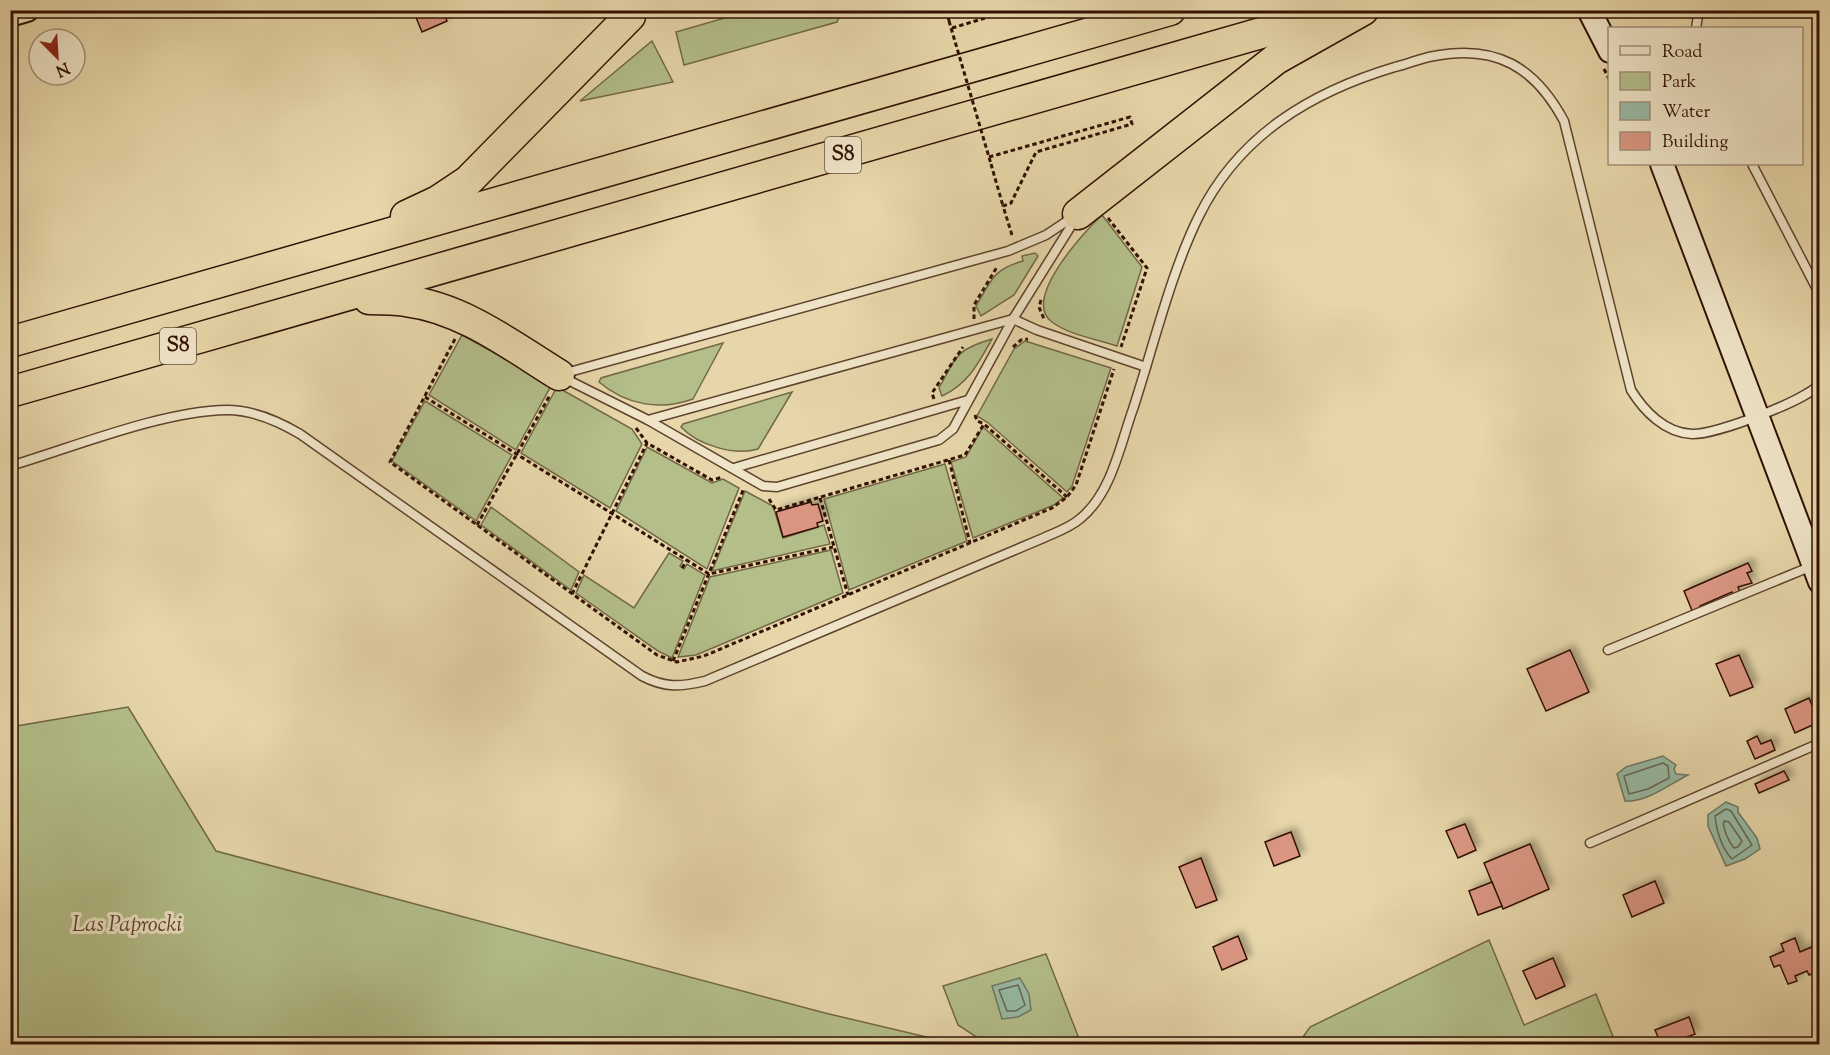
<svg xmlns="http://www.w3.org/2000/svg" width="1830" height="1055" font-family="'Sorts Mill Goudy',serif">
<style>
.green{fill:#b3be89;stroke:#726846;stroke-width:1.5}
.water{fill:#97baa4;stroke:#6f7664;stroke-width:1.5}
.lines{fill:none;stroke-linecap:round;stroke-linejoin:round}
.shore{stroke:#646654;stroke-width:1.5}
.building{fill:#da9682;stroke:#321104;stroke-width:1.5;filter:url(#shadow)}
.lane-casing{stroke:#5f422d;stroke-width:11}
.secondary-casing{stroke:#321104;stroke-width:26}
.highway-casing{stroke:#321104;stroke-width:33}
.path{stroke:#321104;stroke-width:3;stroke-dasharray:4.5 3;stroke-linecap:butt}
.lane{stroke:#efe4c7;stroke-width:8}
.secondary{stroke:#efe4c7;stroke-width:22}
.highway{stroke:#e6d6a9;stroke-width:30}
.path-bridge{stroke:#321104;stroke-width:3;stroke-dasharray:4.5 3;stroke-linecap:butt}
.labels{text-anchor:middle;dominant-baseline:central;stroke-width:6;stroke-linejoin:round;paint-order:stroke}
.shield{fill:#efe4c7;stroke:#6b503e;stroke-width:1.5}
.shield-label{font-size:21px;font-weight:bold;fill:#321104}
.park-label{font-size:22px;font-style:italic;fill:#59452c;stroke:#efe4c7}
</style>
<defs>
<filter id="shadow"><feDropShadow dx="5" dy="-5" stdDeviation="3" flood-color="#0004"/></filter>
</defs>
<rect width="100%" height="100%" fill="#e6d6a9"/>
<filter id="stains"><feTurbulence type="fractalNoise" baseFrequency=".00333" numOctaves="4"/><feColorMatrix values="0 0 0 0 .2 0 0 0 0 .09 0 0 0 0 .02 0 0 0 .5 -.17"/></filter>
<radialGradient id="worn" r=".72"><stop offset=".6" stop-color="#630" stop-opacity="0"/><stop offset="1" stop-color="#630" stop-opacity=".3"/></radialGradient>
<g class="green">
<polygon points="749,11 749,10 842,11 837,22 684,65 676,32"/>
<polygon points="652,41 673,82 580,101"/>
<path d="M1102,215L1142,267L1117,346C1097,339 1069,335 1052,322C1021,300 1084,232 1102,215Z"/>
<path d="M1035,253L1038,256L1014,295L981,316L976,306C991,281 993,269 1023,261L1022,256Z"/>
<polygon points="462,335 552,384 516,450 429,395"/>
<path d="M992,339C978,364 968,384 942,396L939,388C957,356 955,350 992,339Z"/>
<polygon points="1025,341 1111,368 1072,486 1067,492 987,422 977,416 1014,349"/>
<path d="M723,343L693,399C660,411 626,405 599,382L601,378Z"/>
<polygon points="557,387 632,429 642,444 610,508 521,453"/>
<path d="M792,392L758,449C734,456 698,445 681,427L683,424Z"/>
<polygon points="425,401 512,455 476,521 392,461"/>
<polygon points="983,427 1063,498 1054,505 973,538 951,462 966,457"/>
<polygon points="647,447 712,483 723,479 739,488 707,569 616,511"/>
<polygon points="945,464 967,541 849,590 824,499"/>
<polygon points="745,491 773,506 783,538 824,525 830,544 712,571"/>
<polygon points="491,507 579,572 571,590 481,525"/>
<polygon points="831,550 843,593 696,655 678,657 710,577"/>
<polygon points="669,553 683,561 680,566 684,569 687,564 705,575 672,658 658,651 576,593 584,575 634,608"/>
<polygon points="128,707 216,851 825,1013 956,1044 11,1044 11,727"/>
<polygon points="1489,940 1524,1025 1596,994 1616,1044 1298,1044 1310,1027"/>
<polygon points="1046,954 1078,1036 1068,1044 987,1044 958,1025 943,986"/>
</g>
<g class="water">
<path d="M1663,756L1676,765L1674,769L1676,774L1688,775C1670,784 1646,803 1625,801L1617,774L1626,767Z"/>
<polygon points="1726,802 1738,807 1738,812 1757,838 1760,849 1745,859 1726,866 1708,826 1708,815"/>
<polygon points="1020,978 1029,994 1031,1010 1018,1017 1002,1019 992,986"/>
</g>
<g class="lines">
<g class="shore">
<polygon points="1663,763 1668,766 1669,778 1648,789 1629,794 1624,776"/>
<path d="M1726,809L1731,811L1752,845L1732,859C1722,849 1716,830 1715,816Z"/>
<path d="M1724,821L1729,822L1742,841L1738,847L1734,848C1729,842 1722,828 1724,821Z"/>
<polygon points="1018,985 1025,1005 1016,1011 1007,1011 999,990"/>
</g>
</g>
<g class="building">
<polygon points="413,10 443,10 447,21 422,32"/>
<polygon points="811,502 812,505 818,504 823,521 817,523 818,527 783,537 776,512"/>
<polygon points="1748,563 1752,571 1747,573 1752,583 1738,587 1740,592 1733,595 1732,592 1700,606 1701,609 1693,613 1684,591"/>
<polygon points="1570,650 1589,692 1546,711 1527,669"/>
<polygon points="1739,655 1753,687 1730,696 1716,664"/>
<polygon points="1809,698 1819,722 1795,733 1785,709"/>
<polygon points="1757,736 1761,744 1771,740 1775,750 1755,759 1747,741"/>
<polygon points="1784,771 1789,780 1759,793 1755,784"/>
<polygon points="1465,824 1476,850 1458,858 1446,831"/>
<polygon points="1291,832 1300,856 1274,866 1265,842"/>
<polygon points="1530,844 1549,889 1503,909 1484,863"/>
<polygon points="1201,858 1217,900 1196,908 1179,867"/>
<polygon points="1655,881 1664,903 1632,917 1623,895"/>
<polygon points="1492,882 1502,906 1478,915 1469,891"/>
<polygon points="1238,936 1247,959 1222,970 1213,947"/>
<polygon points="1795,938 1800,952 1814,946 1820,959 1820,971 1809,975 1807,971 1795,976 1797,981 1788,984 1780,965 1774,967 1770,957 1784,951 1781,944"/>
<polygon points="1553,958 1565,986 1536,999 1523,971"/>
<polygon points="1689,1017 1695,1034 1669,1044 1661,1044 1655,1030"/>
</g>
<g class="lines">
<defs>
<g id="lane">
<polyline points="1696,28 1699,10"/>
<polyline points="1752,164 1820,295"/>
<polyline points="562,374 1008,251 1046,235 1073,217"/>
<polyline points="562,377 648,420 763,486 777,487 939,440 953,429 1013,319 1076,218"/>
<polyline points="648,420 1013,319 1037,330 1146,367"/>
<path d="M10,466C74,447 162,411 227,410C253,410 278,421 300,434L642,676C665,688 680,687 705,681L1041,539C1054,533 1070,528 1081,518C1112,492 1120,445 1133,409C1153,348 1171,272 1199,216C1239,135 1311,92 1395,67C1408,64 1421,58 1434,56C1496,44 1535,67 1564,121L1631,390C1644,411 1665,433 1692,434C1715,435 1805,401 1820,384"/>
<polyline points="734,468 968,400"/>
<polyline points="1608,650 1812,566"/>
<polyline points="1590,843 1820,743"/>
</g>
<g id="secondary">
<polyline points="1589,10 1610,51"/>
<polyline points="10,15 27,10"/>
<polyline points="1662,164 1820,582"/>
</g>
<g id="highway">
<polyline points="1078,214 1276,59 1363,10"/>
<polyline points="406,216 438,201 468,181 630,16"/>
<path d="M369,299C381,299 394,299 406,301C463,308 512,346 559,375"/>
<polyline points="10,342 1170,10"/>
<polyline points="10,392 1341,10"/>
</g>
</defs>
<use href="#lane" class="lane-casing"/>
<use href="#secondary" class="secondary-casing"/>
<use href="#highway" class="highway-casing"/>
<g class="path">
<polyline points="947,10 949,21"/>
<polyline points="952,28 1012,10"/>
<polyline points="1604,69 1610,81"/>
<polyline points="989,157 1130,117 1132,124 1036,152 1011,203 1003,206 1012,235"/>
<polyline points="991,164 1003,206"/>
<polyline points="1108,218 1147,268 1121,347"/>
<polyline points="1041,300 1039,307 1044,319"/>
<polyline points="974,319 974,305 997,267"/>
<polyline points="455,339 390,462 657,655 677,662 704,656 1052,508 1067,497 1076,485 1114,369"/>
<polyline points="1013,347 1021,340 1028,339"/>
<polyline points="425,397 709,574 833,547"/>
<polyline points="934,399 932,393 963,347"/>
<polyline points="975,415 977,421 984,424"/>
<polyline points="636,428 647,443 712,480 723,477"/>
<polyline points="949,460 970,543"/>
<polyline points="820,498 848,595"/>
<polyline points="769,499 776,510 965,455 984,424 1067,497"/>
<polyline points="477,525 550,395"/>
<polyline points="682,568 687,560"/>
<polyline points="572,594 647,443"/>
<polyline points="673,661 744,488"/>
</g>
<use href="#lane" class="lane"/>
<use href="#secondary" class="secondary"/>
<use href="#highway" class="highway"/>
<polyline class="path-bridge" points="949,21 991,164"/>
</g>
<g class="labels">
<g class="shield">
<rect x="825" y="137" width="36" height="36" rx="4.5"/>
<rect x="160" y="328" width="36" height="36" rx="4.5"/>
</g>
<g class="shield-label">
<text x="843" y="155">S8</text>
<text x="178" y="346">S8</text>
</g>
<g class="park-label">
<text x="127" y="926">Las Paprocki</text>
</g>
</g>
<rect width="1830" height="1055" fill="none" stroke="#e6d6a9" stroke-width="36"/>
<rect x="12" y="12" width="1806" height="1031" fill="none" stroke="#321104" stroke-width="3"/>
<rect x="18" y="18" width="1794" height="1019" fill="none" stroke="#321104" stroke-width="1.5"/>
<rect x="1608" y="27" width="195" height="138" fill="#efe4c7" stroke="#a39079" stroke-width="1.5"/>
<rect x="1620" y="46" width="30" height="9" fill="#efe4c7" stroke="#a39079" stroke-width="1.5"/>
<text x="1662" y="57" font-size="18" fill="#321104">Road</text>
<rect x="1620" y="72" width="30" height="18" fill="#b3be89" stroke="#a39079" stroke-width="1.5"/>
<text x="1662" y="87" font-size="18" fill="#321104">Park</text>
<rect x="1620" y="102" width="30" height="18" fill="#97baa4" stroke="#a39079" stroke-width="1.5"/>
<text x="1662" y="117" font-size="18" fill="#321104">Water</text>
<rect x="1620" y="132" width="30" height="18" fill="#da9682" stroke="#a39079" stroke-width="1.5"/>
<text x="1662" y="147" font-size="18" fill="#321104">Building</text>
<g transform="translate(57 57) rotate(156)"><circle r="28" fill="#efe4c7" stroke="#a39079" stroke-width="1.5"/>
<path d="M0-4.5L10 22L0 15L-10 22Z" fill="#8f2418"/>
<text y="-9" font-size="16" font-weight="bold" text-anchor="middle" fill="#321104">N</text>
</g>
<rect width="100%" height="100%" filter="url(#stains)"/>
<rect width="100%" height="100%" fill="url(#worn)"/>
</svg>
